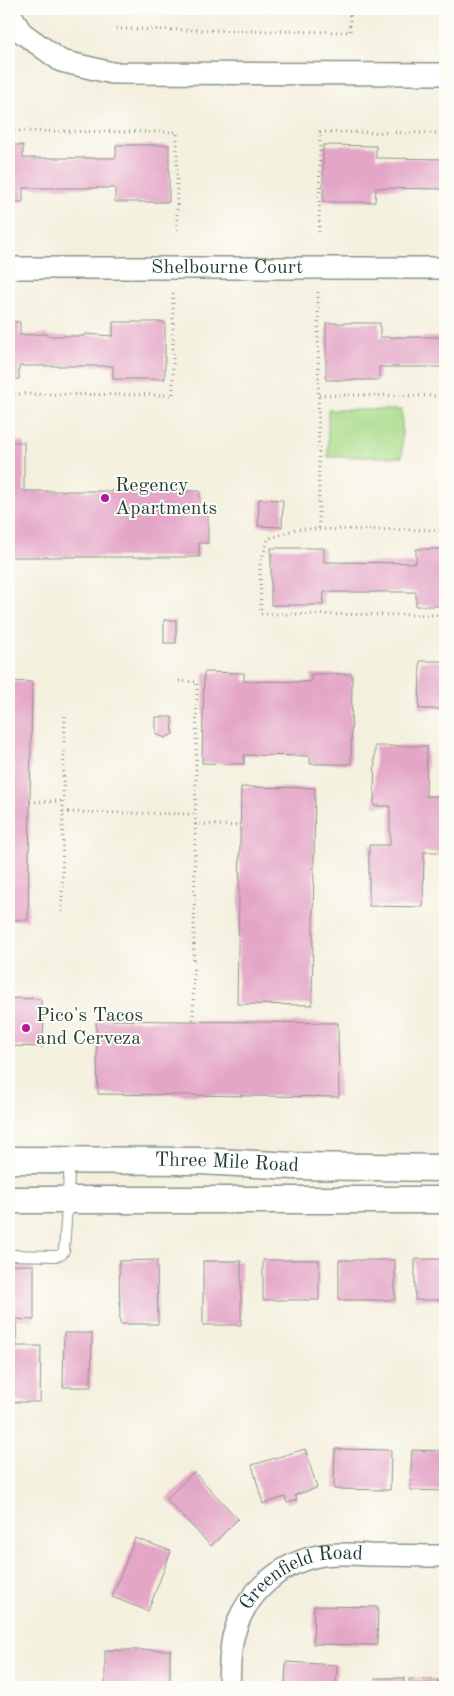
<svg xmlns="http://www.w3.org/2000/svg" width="454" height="1696" font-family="'Old Standard TT',serif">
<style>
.green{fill:#aadc8b;stroke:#648c60}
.building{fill:#e4a6c7}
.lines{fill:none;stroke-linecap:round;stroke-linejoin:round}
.service-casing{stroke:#8a9689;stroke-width:12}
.minor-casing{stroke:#8a9689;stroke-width:24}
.tertiary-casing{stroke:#8a9689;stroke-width:29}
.path{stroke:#8a9689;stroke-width:3;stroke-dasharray:1 4;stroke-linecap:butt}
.service{stroke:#fff;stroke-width:10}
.minor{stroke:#fff;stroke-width:21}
.tertiary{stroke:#fff;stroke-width:26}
.poi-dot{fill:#b5179e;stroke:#fdfcf7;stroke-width:2}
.labels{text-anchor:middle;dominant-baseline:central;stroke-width:4;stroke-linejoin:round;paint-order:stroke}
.street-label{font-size:20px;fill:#1f3d34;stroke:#fdfcf7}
.poi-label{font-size:20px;fill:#1f3d34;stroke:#fdfcf7;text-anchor:start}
</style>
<rect width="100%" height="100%" fill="#fdfcf7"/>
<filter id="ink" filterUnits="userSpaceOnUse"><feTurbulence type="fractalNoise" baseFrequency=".02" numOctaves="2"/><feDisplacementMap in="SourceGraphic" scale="10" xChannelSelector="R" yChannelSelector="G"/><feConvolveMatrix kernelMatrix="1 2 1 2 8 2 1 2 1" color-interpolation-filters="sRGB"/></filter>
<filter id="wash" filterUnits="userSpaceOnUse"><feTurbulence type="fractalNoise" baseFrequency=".0096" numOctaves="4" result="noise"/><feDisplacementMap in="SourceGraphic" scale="20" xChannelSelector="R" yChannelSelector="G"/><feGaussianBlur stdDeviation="1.12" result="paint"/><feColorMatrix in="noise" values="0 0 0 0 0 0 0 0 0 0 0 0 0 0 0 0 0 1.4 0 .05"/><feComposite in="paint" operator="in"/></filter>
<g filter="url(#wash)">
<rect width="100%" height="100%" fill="#f4f0de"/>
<rect class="green" x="328" y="410" width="74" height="47"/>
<g id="blocks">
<g class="building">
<polygon points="9,145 23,145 23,158 116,158 116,145 169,145 169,202 115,202 115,188 23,188 23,202 9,202"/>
<polygon points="323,145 376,146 376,158 445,159 445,189 376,188 375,202 323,202"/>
<polygon points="9,322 20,322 20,335 47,334 47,336 85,336 85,334 113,336 113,322 165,322 165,379 113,379 113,366 19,366 19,379 9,379"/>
<polygon points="326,323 380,323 380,337 445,337 445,367 379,367 379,380 326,380"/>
<polygon points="9,442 24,442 24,491 200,491 200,506 208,506 208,543 199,543 199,557 9,557"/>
<polygon points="259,499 283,500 282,527 258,526"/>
<polygon points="271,548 324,548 324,562 416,563 416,549 445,549 445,606 416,606 416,592 324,592 323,605 271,605"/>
<rect x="164" y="620" width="12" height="23"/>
<polygon points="420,661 445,661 445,709 419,709"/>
<polygon points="204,672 244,673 244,681 311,682 311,674 352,674 351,764 310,764 310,756 244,755 244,764 202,763"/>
<polygon points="9,681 32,682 28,920 9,920"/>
<polygon points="156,717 172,717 173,734 165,738 156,734"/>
<polygon points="375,746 427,746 426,796 445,796 445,852 424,852 423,907 369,906 369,845 390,845 390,806 374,806"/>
<polygon points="241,787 315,788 312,1005 237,1004"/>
<polygon points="9,998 41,999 41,1009 44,1010 43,1047 9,1046"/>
<polygon points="96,1020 338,1023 339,1097 98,1094"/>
<rect x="415" y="1259" width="30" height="41"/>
<polygon points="157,1260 158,1324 120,1324 119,1261"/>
<rect x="263" y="1260" width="56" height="40"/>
<rect x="339" y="1260" width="56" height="40"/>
<rect x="203" y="1261" width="38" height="64"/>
<polygon points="9,1265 34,1265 34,1320 16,1319 16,1346 41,1346 40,1402 9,1402"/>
<polygon points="64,1333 92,1333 91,1387 63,1387"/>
<polygon points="305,1449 317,1488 295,1495 297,1500 287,1503 285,1497 263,1504 252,1465"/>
<polygon points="335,1449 391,1450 390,1490 334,1489"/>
<polygon points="412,1450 445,1451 445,1491 410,1490"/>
<polygon points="194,1472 238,1519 211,1546 166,1499"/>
<polygon points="135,1538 171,1551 148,1611 112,1597"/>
<polygon points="314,1606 378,1607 377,1645 313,1644"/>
<rect x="105" y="1650" width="65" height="37"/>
<polygon points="286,1662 337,1665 336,1687 285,1687"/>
<polygon points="375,1678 404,1678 403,1687 375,1687"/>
<polygon points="409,1679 438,1680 438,1687 409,1687"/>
</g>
</g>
</g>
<g filter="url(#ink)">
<use href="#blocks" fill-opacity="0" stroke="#8a9689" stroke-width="1"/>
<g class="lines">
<defs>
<polyline id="service" points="9,1255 57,1256 62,1254 64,1250 70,1162"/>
<g id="minor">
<polyline points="9,11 21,32 61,61 112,73 445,74"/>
<path id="s1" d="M9,268H445"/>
<path id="s2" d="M229,1687C230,1669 229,1651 234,1634C245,1593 281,1562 323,1555C338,1553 354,1554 369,1555C394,1555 420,1556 445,1556"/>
</g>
<g id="tertiary">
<path id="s3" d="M9,1160L199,1161L294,1166L445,1168"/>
<polyline points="9,1200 445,1200"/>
</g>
</defs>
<use href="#service" class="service-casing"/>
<use href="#minor" class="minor-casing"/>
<use href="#tertiary" class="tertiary-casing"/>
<g class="path">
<polyline points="116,29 350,32 350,9"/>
<polyline points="9,131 177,132 177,232"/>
<polyline points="319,232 320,132 445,133"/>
<polyline points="318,292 319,529"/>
<polyline points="9,394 173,395 173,291"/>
<polyline points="319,395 445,396"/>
<polyline points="445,530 296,529 268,539 260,565 261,614 445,615"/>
<polyline points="179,681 197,682 193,1021"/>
<polyline points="30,802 63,801"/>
<polyline points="63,812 195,814"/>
<polyline points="195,824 240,826"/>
<polyline points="62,912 63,801 65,715"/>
</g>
<use href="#service" class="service"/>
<use href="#minor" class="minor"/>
<use href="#tertiary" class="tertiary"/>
</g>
</g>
<g class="poi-dot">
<circle cx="105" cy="498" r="5"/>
<circle cx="26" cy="1028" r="5"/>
</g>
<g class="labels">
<g class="street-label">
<text stroke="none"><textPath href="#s1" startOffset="218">Shelbourne Court</textPath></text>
<text stroke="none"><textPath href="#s3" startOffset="218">Three Mile Road</textPath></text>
<text stroke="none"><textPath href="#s2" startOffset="150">Greenfield Road</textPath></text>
</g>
<g class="poi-label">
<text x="115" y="486">Regency<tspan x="115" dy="23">Apartments</tspan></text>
<text x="36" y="1016">Pico's Tacos<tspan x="36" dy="23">and Cerveza</tspan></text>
</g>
</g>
<rect width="454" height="1696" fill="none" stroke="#fdfcf7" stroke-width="30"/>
</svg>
